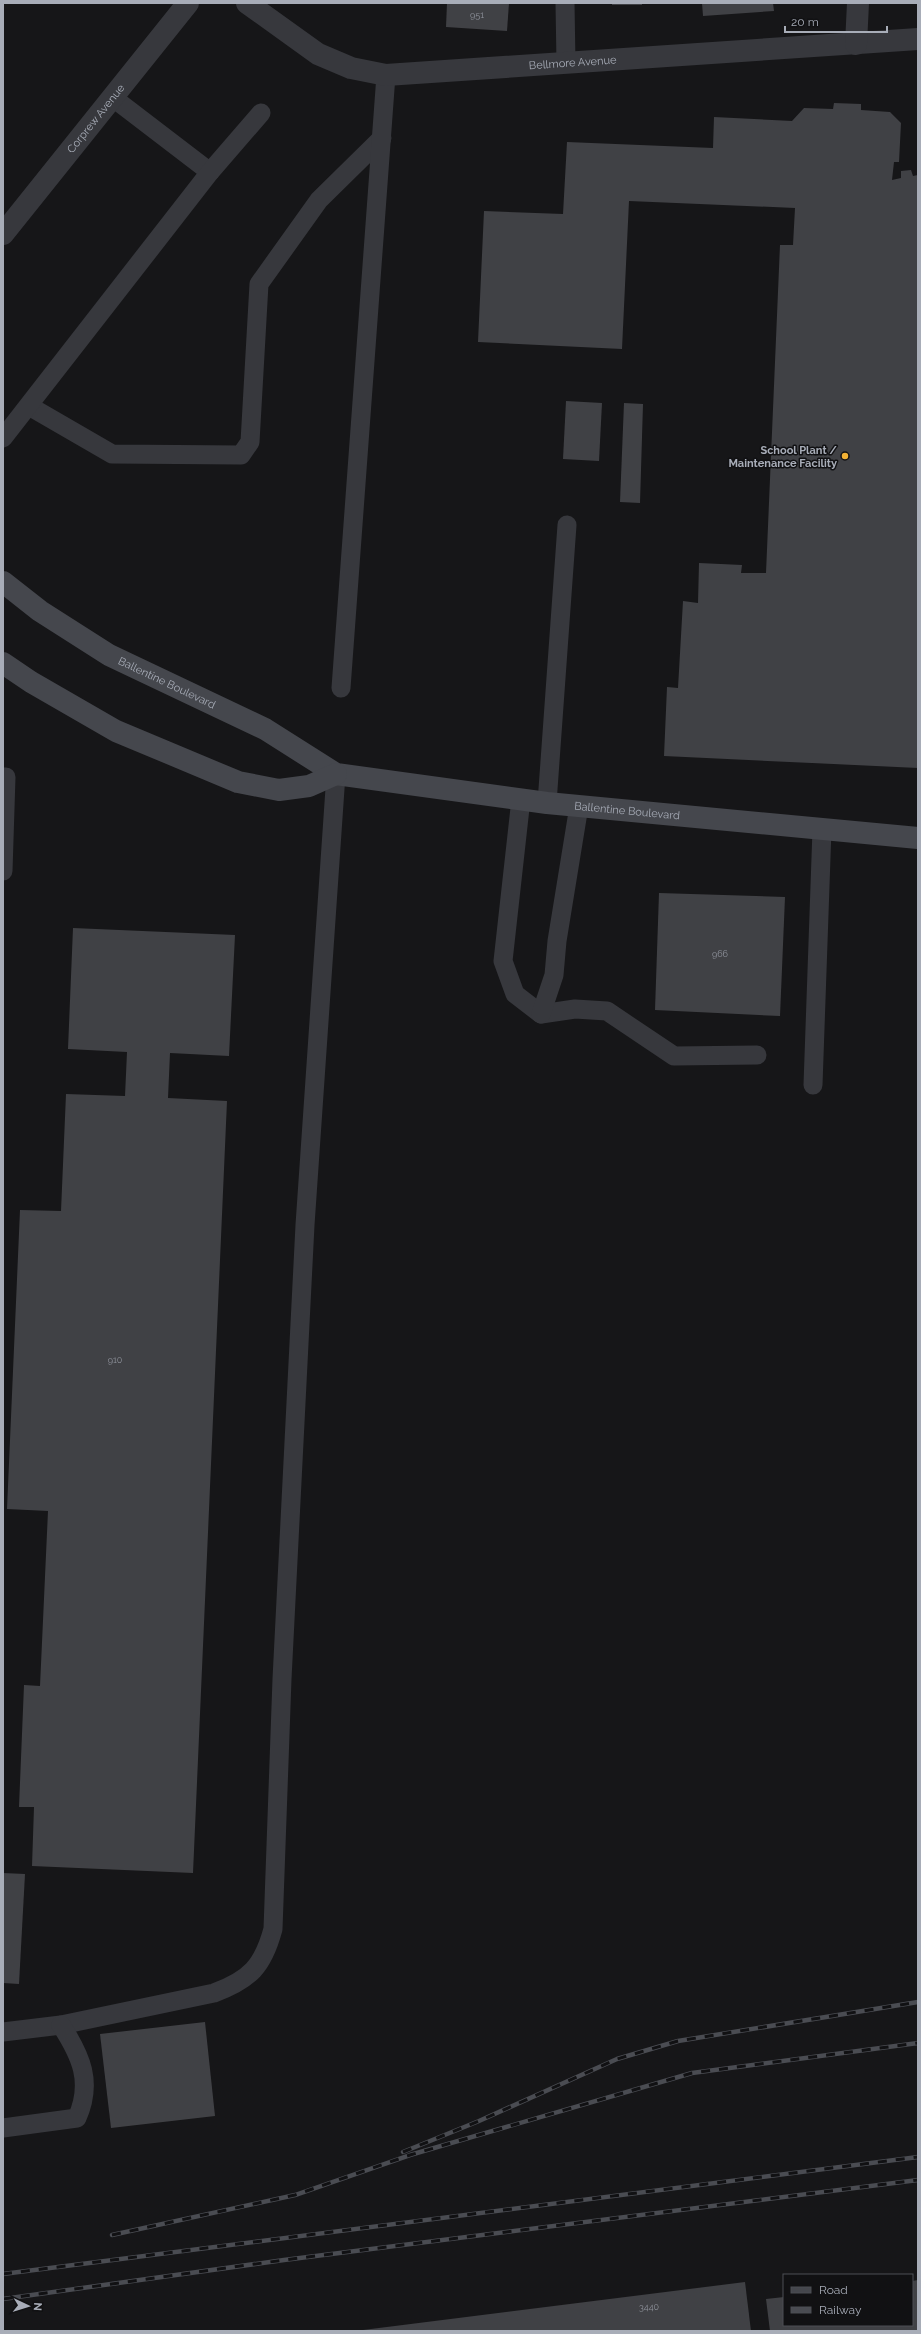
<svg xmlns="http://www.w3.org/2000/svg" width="921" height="2334" font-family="Raleway,sans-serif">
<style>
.building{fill:#404145}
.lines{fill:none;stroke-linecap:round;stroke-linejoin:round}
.service{stroke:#37383d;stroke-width:19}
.minor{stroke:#37383d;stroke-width:22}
.secondary{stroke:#45474d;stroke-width:22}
.rail-casing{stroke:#4a4c52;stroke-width:4.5}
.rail{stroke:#111113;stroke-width:3;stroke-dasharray:9;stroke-linecap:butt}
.poi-dot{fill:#f2b134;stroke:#111113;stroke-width:1.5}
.labels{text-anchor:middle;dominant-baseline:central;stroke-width:3;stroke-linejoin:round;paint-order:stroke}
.number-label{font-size:9px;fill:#8e929b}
.street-label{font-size:11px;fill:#a8adb8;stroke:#111113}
.poi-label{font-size:11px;font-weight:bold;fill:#a8adb8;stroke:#111113;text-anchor:end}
</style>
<rect width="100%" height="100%" fill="#161618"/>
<g class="building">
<polygon points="447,3 509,3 507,31 446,27"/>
<rect x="612" y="3" width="30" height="2"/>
<polygon points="702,3 773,3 774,11 703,16"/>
<polygon points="834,103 861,104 861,110 890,112 901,123 899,162 894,162 892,180 901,178 901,171 911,170 913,176 918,175 918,768 664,756 667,687 678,688 683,601 698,603 699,563 742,565 741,573 766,573 780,245 793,245 795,208 629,201 622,349 478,342 484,211 563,214 567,142 713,148 714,117 792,121 804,108 833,109"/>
<polygon points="566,401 602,403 599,461 563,459"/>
<polygon points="624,403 643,404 640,503 620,502"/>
<polygon points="659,893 785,897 780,1016 655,1010"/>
<polygon points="73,928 235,935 229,1056 170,1053 168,1098 227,1101 193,1873 32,1866 34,1807 19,1807 24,1685 40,1686 48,1511 7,1509 20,1210 61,1211 66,1094 125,1096 127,1052 68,1049"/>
<polygon points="3,1873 25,1874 19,1984 3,1983"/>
<polygon points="205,2022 215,2116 111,2128 100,2034"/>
<polygon points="918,2280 918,2331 770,2331 766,2299 784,2297 784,2325 912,2325 912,2281"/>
<polygon points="745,2282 751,2331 364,2331 363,2330"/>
</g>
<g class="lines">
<g class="service">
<polyline points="565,3 566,63"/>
<polyline points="112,97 210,172"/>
<polyline points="29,406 112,454 241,455 250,442 259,284 319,200 382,138"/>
<polyline points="3,438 210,172 261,113"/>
<polyline points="341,688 386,75"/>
<polyline points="3,777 6,777 3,871"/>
<polyline points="521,799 503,961 515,994 541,1014 575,1009 607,1011 674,1056 757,1055"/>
<polyline points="547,803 567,525"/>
<polyline points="541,1014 554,975 557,941 579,806"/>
<polyline points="813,1085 822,829"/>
<path d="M3,2032L61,2025L214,1993C250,1980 263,1966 273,1929L282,1679L305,1225L336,774"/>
<path d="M3,2128L77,2118C93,2082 81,2056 61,2025"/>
</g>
<g class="minor">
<path id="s1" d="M247,3L318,54L351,68L386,75L918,39"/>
<polyline points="856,44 858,3"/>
<path id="s2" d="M3,234L188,3"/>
</g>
<g class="secondary">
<path id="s3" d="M3,582L40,611L109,655L265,729L336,774L547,803L918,838"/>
<polyline points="3,663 31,682 116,731 238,782 279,790 309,786 336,774"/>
</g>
<defs>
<g id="rail">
<polyline points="403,2152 479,2121 617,2059 678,2041 918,2002"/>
<polyline points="112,2235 295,2195 410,2155 692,2073 918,2043"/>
<polyline points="3,2274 918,2157"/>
<polyline points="3,2299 284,2260 918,2180"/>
</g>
</defs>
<use href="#rail" class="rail-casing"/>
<use href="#rail" class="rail"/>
</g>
<circle class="poi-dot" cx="845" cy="456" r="4"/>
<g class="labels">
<g class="number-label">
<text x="477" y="15">951</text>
<text x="720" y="954">966</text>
<text x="115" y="1360">910</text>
<text x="649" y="2307">3440</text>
</g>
<g class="street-label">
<text stroke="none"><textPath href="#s1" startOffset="346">Bellmore Avenue</textPath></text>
<text stroke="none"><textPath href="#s2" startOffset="148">Corprew Avenue</textPath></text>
<text stroke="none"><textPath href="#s3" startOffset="193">Ballentine Boulevard</textPath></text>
<text stroke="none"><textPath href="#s3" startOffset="679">Ballentine Boulevard</textPath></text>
</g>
<g class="poi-label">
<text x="837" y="450">School Plant /<tspan x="837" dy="13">Maintenance Facility</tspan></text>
</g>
</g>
<rect width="921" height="2334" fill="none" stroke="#a8adb8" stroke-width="8"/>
<rect x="783" y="2274" width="130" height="52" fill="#111113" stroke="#4d4f55"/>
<rect x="791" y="2287" width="20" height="6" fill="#45474d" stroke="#4d4f55"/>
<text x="819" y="2294" font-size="12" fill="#a8adb8">Road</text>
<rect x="791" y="2307" width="20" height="6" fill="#4a4c52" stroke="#4d4f55"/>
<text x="819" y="2314" font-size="12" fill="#a8adb8">Railway</text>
<g transform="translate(28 2306) rotate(94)" stroke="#111113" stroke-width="3" paint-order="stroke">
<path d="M0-3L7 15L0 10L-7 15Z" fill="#a8adb8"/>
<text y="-6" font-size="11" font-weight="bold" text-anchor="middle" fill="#a8adb8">N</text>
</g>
<path d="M785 26v6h102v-6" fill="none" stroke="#a8adb8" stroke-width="2"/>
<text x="791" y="26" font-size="12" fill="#a8adb8" stroke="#111113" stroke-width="3" paint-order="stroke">20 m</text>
</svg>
